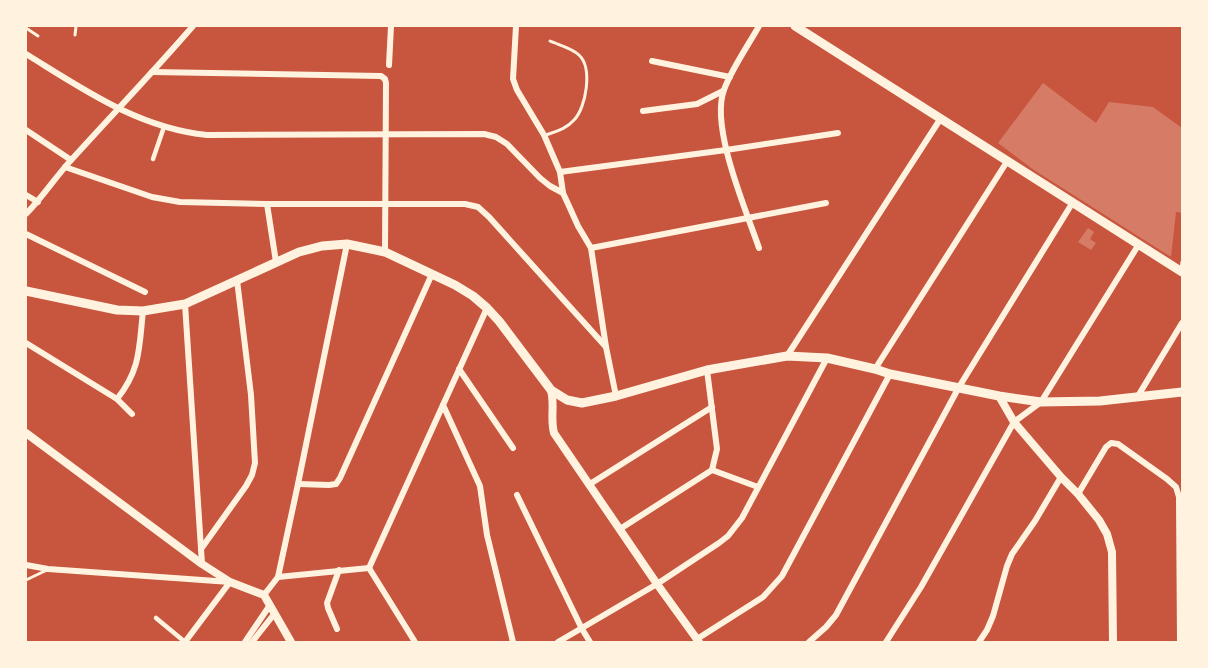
<svg xmlns="http://www.w3.org/2000/svg" width="1208" height="668" font-family="'Space Grotesk',sans-serif">
<style>
.building{fill:#d67c66}
.lines{fill:none;stroke-linecap:round;stroke-linejoin:round}
.service{stroke:#fff3e0;stroke-width:3}
.pedestrian{stroke:#fff3e0;stroke-width:4.5}
.minor{stroke:#fff3e0;stroke-width:6}
.tertiary{stroke:#fff3e0;stroke-width:8}
.secondary{stroke:#fff3e0;stroke-width:9}
</style>
<rect width="100%" height="100%" fill="#c8553d"/>
<g class="building">
<polygon points="1043,83 1096,123 1109,102 1153,107 1182,128 1182,213 1176,212 1171,257 1034,170 998,143"/>
<polygon points="1088,228 1094,232 1090,239 1096,243 1091,250 1078,242"/>
</g>
<g class="lines">
<g class="service">
<polyline points="26,28 38,36"/>
<polyline points="75,35 76,26"/>
<path d="M546,135C557,131 566,129 574,120C586,108 593,68 579,55C572,48 559,45 550,41"/>
<polyline points="1181,269 1182,262"/>
<polyline points="26,580 47,570"/>
</g>
<g class="pedestrian">
<polyline points="153,159 164,127"/>
<polyline points="156,618 185,642"/>
</g>
<g class="minor">
<polyline points="516,26 513,79 517,90 544,135 560,172 563,193 569,206 578,226 591,248 606,347 616,396"/>
<path d="M759,26C749,44 731,70 724,90C710,127 746,210 759,248"/>
<path d="M26,54C83,89 138,128 207,135L484,134L496,137L507,144L540,178L550,186L563,193"/>
<polyline points="652,61 730,77"/>
<polyline points="389,65 391,26"/>
<polyline points="152,72 381,76 385,79 386,83 385,252"/>
<polyline points="643,111 697,104 723,91"/>
<polyline points="26,130 71,160"/>
<polyline points="65,167 152,197 180,202 267,204 465,204 478,207 489,217 606,347"/>
<polyline points="560,172 726,150 838,133"/>
<polyline points="26,195 38,202"/>
<polyline points="267,204 276,262"/>
<path d="M26,214C43,197 56,176 73,158C113,114 154,71 193,26"/>
<polyline points="26,234 145,292"/>
<polyline points="591,248 826,203"/>
<polyline points="185,304 202,564"/>
<polyline points="26,343 117,399 132,414"/>
<polyline points="787,356 941,118"/>
<polyline points="459,369 513,448"/>
<polyline points="875,369 1008,160"/>
<polyline points="707,370 717,449 712,470"/>
<polyline points="1138,396 1182,323"/>
<path d="M117,399C141,369 139,347 143,311"/>
<polyline points="443,405 480,486 487,535 513,642"/>
<polyline points="712,470 758,487"/>
<polyline points="298,484 329,485 336,484 340,478 432,274"/>
<polyline points="590,484 712,407"/>
<polyline points="1078,494 1106,447 1111,443 1118,444 1167,479 1176,487 1179,497 1180,642"/>
<polyline points="517,495 582,629 590,642"/>
<polyline points="620,529 712,470"/>
<polyline points="201,549 246,486 252,475 255,463 251,395 237,280"/>
<polyline points="26,565 48,569 230,582"/>
<polyline points="369,568 487,308"/>
<polyline points="369,568 415,642"/>
<polyline points="278,577 369,568"/>
<polyline points="264,595 278,577 298,484 347,244"/>
<polyline points="337,629 328,608 327,603 339,570"/>
<polyline points="697,639 763,597 782,576 890,374"/>
<polyline points="185,642 230,582"/>
<polyline points="245,642 270,605"/>
<polyline points="252,642 275,613"/>
<polyline points="558,642 657,584 719,543 728,536 742,518 827,358"/>
<polyline points="809,642 826,627 836,615 959,387 1073,202"/>
<polyline points="886,642 921,587 1014,422 1041,402 1139,244"/>
<polyline points="979,642 987,630 993,616 1007,566 1012,554 1035,521 1061,477"/>
</g>
<g class="tertiary">
<path d="M551,390C555,406 550,418 554,433L657,584L699,642"/>
<polyline points="999,396 1014,422 1061,477 1078,494 1099,520 1107,534 1112,552 1113,642"/>
<polyline points="26,433 202,564 230,582 264,595 291,642"/>
</g>
<g class="secondary">
<polyline points="795,26 1182,272"/>
<polyline points="26,291 117,310 143,311 185,304 299,252 322,246 347,244 385,252 455,285 473,296 487,308 499,321 551,390 567,400 582,403 616,396 707,370 787,356 827,358 875,369 890,374 999,396 1041,402 1100,401 1182,392"/>
</g>
</g>
<rect width="1208" height="668" fill="none" stroke="#fff3e0" stroke-width="54"/>
</svg>
